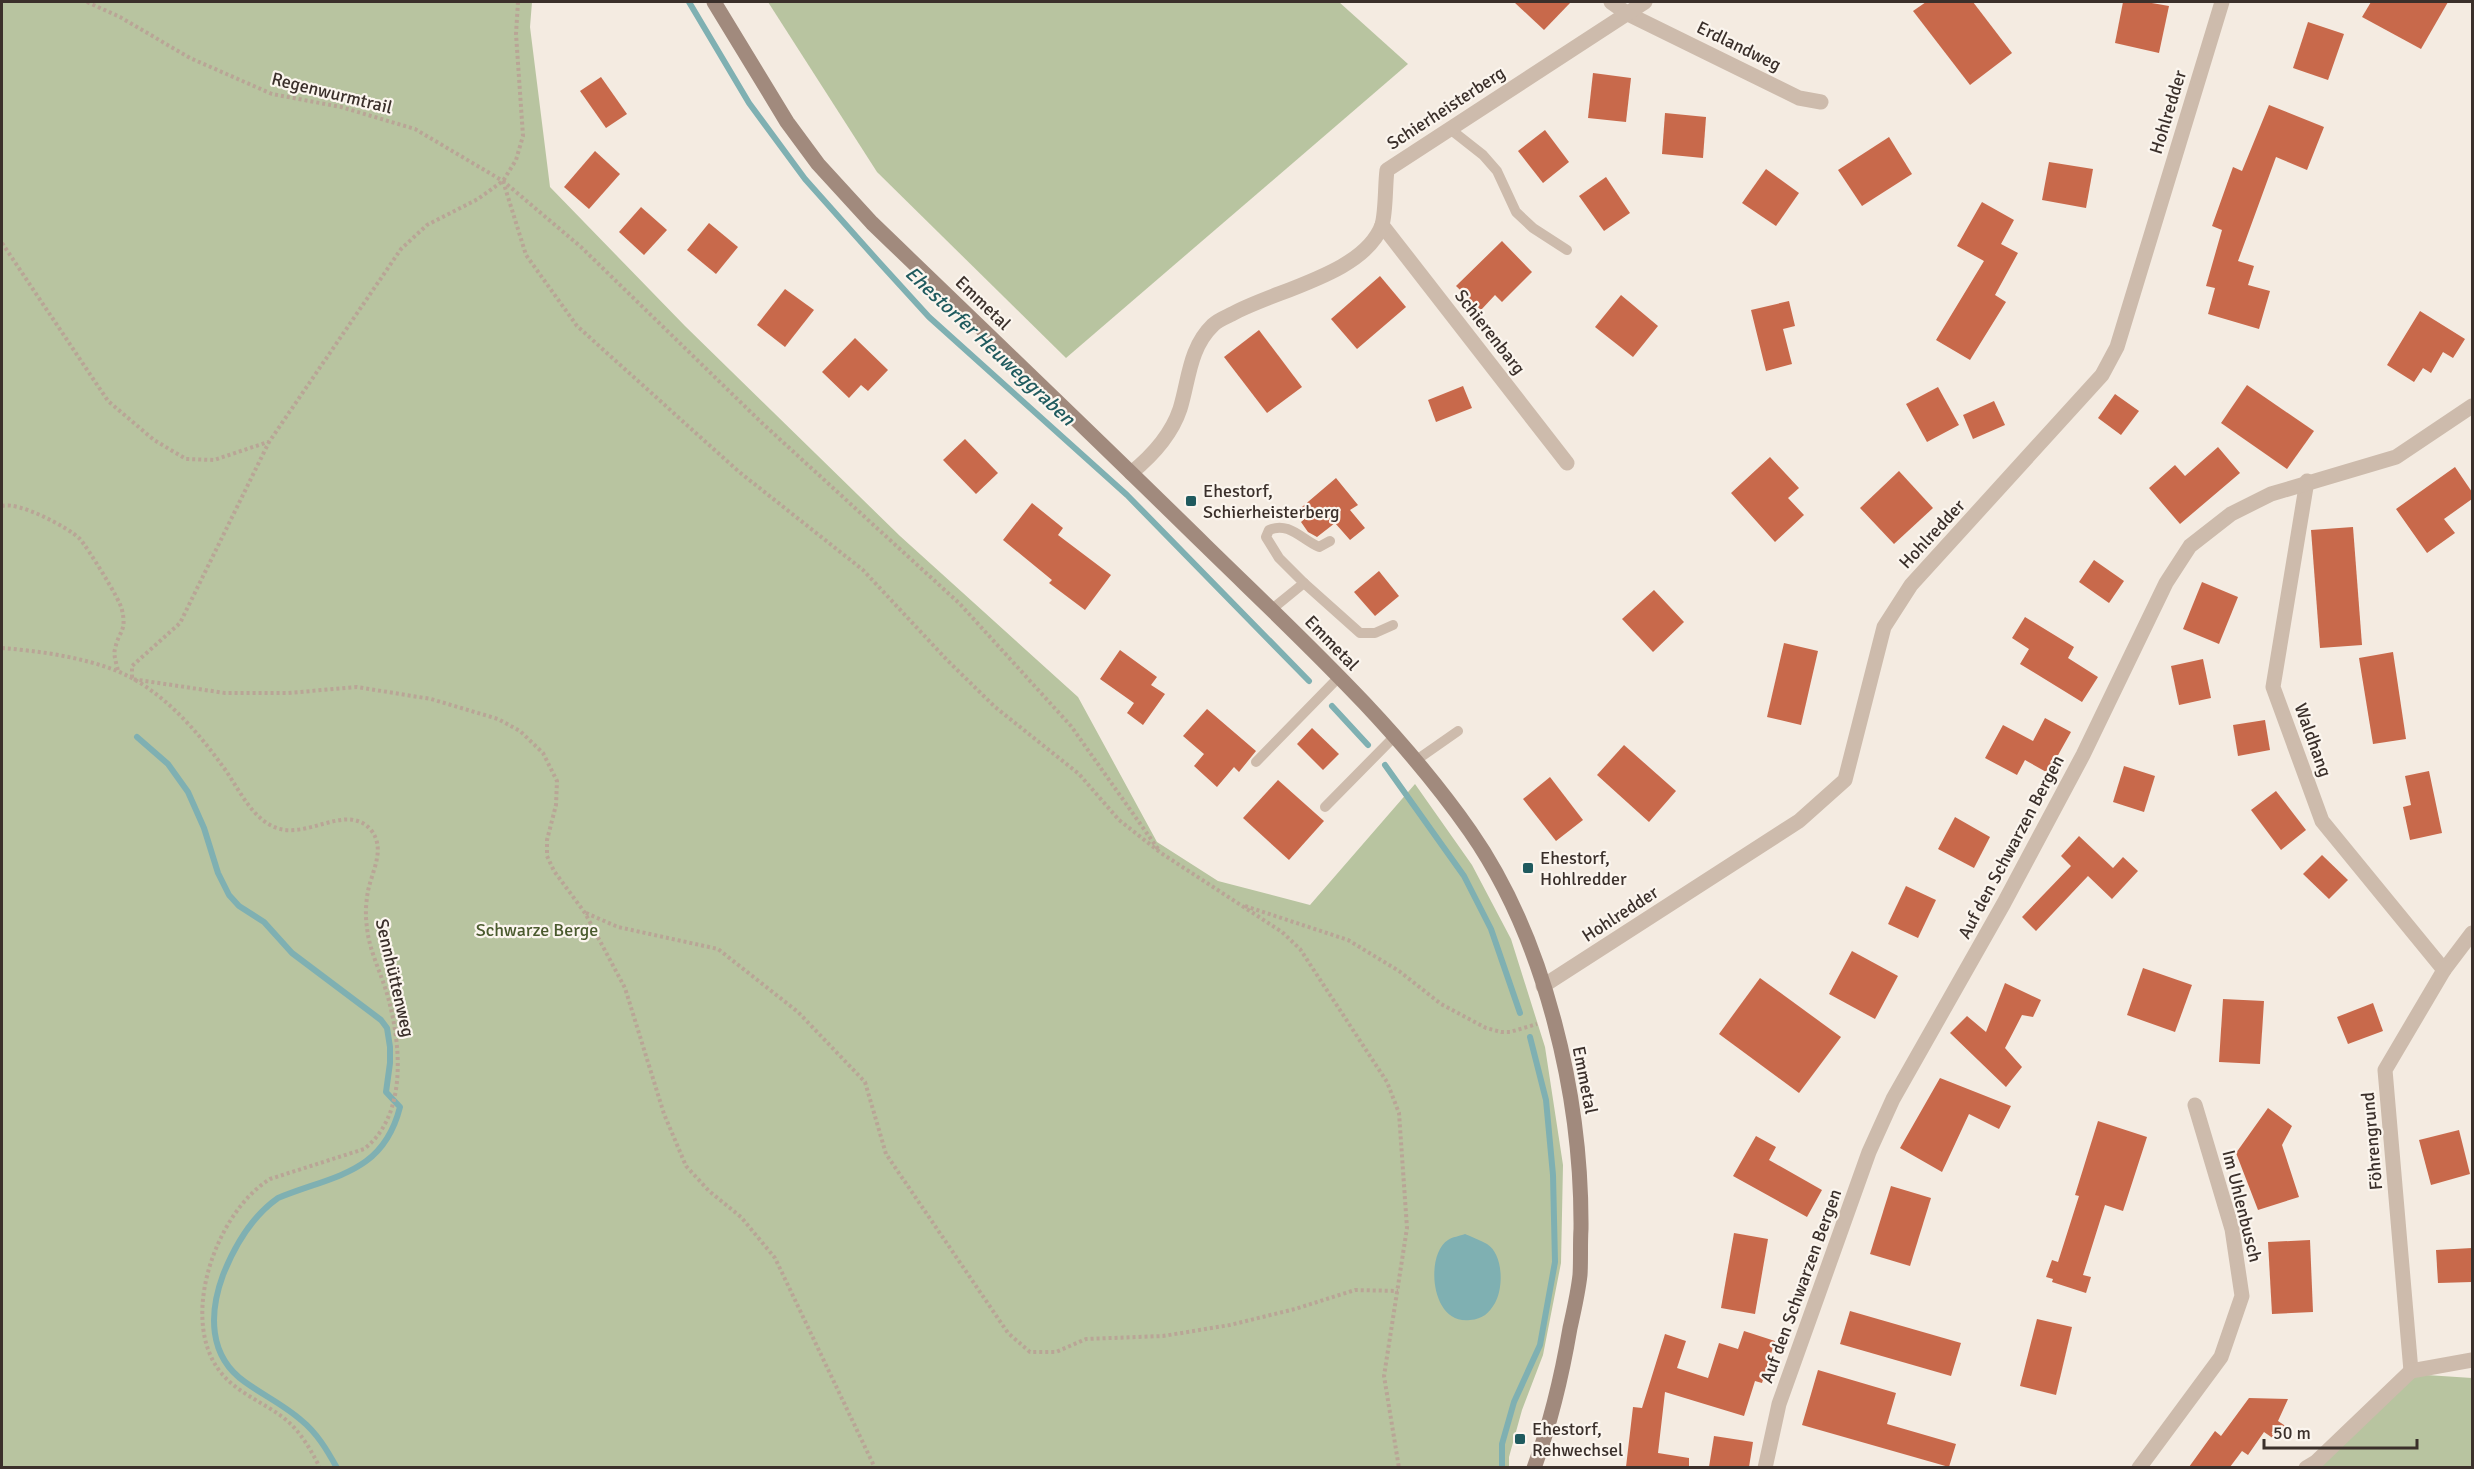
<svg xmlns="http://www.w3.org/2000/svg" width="2474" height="1469" font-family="Signika,sans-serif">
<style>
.green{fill:#b8c4a0}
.water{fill:#7fb0b2}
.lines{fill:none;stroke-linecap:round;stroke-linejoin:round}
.stream{stroke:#7fb0b2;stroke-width:6}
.building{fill:#c8694b}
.path{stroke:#b9a596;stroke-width:4;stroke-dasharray:3 3;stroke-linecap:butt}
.service{stroke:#cdbbac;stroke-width:10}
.minor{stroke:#cdbbac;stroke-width:15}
.secondary{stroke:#a18a7d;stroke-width:15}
.poi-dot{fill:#1f5a5e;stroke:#fbf5ee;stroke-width:2}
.labels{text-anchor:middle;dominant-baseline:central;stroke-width:4.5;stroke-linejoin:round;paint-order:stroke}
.street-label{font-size:18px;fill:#3b302b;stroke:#fbf5ee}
.poi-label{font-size:18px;fill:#3b302b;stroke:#fbf5ee;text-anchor:start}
.park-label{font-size:18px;fill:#4a5a2e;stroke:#fbf5ee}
.water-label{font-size:20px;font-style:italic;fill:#1f5a5e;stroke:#fbf5ee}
</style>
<rect width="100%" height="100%" fill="#f4ebe1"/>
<g class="green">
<polygon points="2,2 532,2 530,27 550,187 685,326 900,536 1078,697 1157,842 1218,881 1310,905 1415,784 1472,865 1511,939 1545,1047 1563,1165 1561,1263 1543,1355 1522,1410 1509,1457 1509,1467 2,1468"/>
<polygon points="768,2 1339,2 1408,64 1066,358 877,172"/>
<polygon points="2411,1374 2472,1378 2472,1467 2306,1468"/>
</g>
<path class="water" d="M1465,1234C1472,1237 1480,1240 1487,1244C1503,1254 1504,1287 1495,1303C1489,1313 1483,1319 1470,1320C1430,1325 1425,1254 1448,1240C1452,1237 1460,1236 1465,1234Z"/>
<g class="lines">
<g class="stream">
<polyline points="689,2 749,103 805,179 878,261 929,317 1127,495 1309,681"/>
<polyline points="1332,706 1368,745"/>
<path d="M137,737L168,764L188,792L204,828L218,873L229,895L239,906L264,922L292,953L381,1020L387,1028L390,1047V1063L386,1092L400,1107C383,1174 334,1175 278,1198C251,1217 235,1245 223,1275C209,1313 208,1356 245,1382C263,1395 284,1405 301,1420C317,1433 327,1450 337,1468"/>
<polyline points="1385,765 1464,876 1491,929 1520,1013"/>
<polyline points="1502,1468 1502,1444 1514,1402 1540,1345 1555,1262 1553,1175 1546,1100 1530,1037"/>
</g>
</g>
<g class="building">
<polygon points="1514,2 1571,2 1544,30"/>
<polygon points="1926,2 1973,2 2012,53 1970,85 1913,11"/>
<polygon points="2123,2 2146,2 2169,6 2159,53 2115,43"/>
<polygon points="2371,2 2448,2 2421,49 2362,17"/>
<polygon points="2308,22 2344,34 2328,80 2293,68"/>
<polygon points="1593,73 1631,78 1626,122 1588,118"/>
<polygon points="601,77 627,114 606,128 580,91"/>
<polygon points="2269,105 2324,127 2307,170 2276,157 2238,261 2254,266 2248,285 2270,291 2259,329 2208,314 2215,288 2206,286 2222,230 2212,226 2233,167 2242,171"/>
<polygon points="1665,113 1706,117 1703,158 1662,154"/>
<polygon points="1545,130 1569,162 1543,183 1518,151"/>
<polygon points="1889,137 1912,174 1862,206 1838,170"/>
<polygon points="595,151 620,174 589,209 564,187"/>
<polygon points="2049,162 2093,169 2086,208 2042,200"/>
<polygon points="1766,169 1799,193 1776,226 1742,203"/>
<polygon points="1606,177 1630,213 1604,231 1579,196"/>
<polygon points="1982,202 2014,220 2001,244 2018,253 1995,295 2006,302 1970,360 1936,340 1984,261 1957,246"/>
<polygon points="641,207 667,230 644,255 619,232"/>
<polygon points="709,223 738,247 716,274 687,250"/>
<polygon points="1502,241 1532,272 1502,302 1495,295 1481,310 1456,286"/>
<polygon points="1380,276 1406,307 1357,349 1331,319"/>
<polygon points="785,289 814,310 785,347 757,325"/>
<polygon points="1621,295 1658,326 1633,357 1595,327"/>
<polygon points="1789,301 1795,326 1783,329 1792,364 1766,371 1751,310"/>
<polygon points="2420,311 2465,339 2453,358 2443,352 2431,373 2423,368 2414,382 2387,365"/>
<polygon points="1259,330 1302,387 1267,413 1224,357"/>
<polygon points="855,338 888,370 868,391 861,385 849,398 822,372"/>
<polygon points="2247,385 2314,431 2287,469 2221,423"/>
<polygon points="1463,386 1472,408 1436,422 1428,400"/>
<polygon points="1938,387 1959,425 1927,442 1906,404"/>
<polygon points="2115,394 2139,411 2121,435 2098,418"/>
<polygon points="1994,401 2005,425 1973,439 1963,415"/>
<polygon points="965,439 998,473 976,494 943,460"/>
<polygon points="2218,447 2240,473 2180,524 2149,488 2175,465 2185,476"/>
<polygon points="1770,457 1799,488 1788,498 1804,515 1775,542 1731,493"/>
<polygon points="2455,467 2472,492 2472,499 2444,519 2455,533 2427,553 2396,509"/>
<polygon points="1899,471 1933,508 1894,544 1860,508"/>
<polygon points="1336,478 1358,505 1350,510 1365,528 1350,540 1335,523 1317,537 1308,532 1301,522 1309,515 1302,507"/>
<polygon points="1032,503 1063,528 1058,535 1111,575 1085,610 1049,583 1052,580 1003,540"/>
<polygon points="2353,527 2362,645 2320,648 2311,530"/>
<polygon points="2094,560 2124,581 2109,603 2079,582"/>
<polygon points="1379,571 1399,596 1375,616 1354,592"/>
<polygon points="2202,582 2238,597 2219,644 2183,629"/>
<polygon points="1654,590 1684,622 1653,652 1622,619"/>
<polygon points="2025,617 2074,647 2068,658 2098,677 2082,702 2020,664 2029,649 2012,638"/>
<polygon points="1784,643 1818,651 1801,725 1767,717"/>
<polygon points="1120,650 1157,677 1151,685 1165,694 1143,725 1127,713 1134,703 1100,679"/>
<polygon points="2393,652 2406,739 2373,744 2359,658"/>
<polygon points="2203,659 2211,698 2179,705 2171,666"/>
<polygon points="1207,709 1256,751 1239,772 1234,767 1217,787 1194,766 1204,754 1183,736"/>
<polygon points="2045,718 2071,732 2048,773 2025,760 2017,775 1985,758 2003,725 2033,741"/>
<polygon points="2265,720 2270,750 2238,756 2233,725"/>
<polygon points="1312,728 1339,754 1323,770 1297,744"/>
<polygon points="1624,745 1676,791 1649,822 1597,775"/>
<polygon points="2124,766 2155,776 2144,812 2113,802"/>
<polygon points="2429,771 2442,833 2410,840 2403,807 2411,805 2405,776"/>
<polygon points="1550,777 1583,820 1556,841 1523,799"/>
<polygon points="1278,780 1324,821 1289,860 1243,818"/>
<polygon points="2276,791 2306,830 2281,850 2251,810"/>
<polygon points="1955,817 1990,837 1974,868 1938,849"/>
<polygon points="2079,836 2113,868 2123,857 2138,871 2112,899 2088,876 2036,931 2022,917 2071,866 2061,856"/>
<polygon points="2322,855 2348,880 2329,899 2303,874"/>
<polygon points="1906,886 1936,900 1918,938 1888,924"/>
<polygon points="1852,951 1898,976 1875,1019 1829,994"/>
<polygon points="2143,968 2192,985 2175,1032 2127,1015"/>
<polygon points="1760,978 1841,1037 1799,1093 1719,1034"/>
<polygon points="2005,983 2041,1000 2033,1017 2022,1015 2005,1048 2022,1067 2006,1087 1950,1033 1967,1016 1986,1032"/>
<polygon points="2223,999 2264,1001 2260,1064 2219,1062"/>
<polygon points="2373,1003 2383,1031 2348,1044 2337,1017"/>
<polygon points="1940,1078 2011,1106 1999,1129 1969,1114 1942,1172 1900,1148"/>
<polygon points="2268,1108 2292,1126 2282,1145 2299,1197 2258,1210 2236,1153"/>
<polygon points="2098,1121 2147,1137 2123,1211 2105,1205 2083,1275 2091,1277 2086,1293 2052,1282 2053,1279 2046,1277 2052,1260 2058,1262 2079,1196 2075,1195"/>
<polygon points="2459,1130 2470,1174 2431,1185 2419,1140"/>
<polygon points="1756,1136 1776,1147 1769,1160 1822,1190 1807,1217 1733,1176"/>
<polygon points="1891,1186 1931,1198 1910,1266 1870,1254"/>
<polygon points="1734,1233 1768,1239 1755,1314 1721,1308"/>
<polygon points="2310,1240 2313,1312 2272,1314 2268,1242"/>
<polygon points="2472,1248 2472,1282 2438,1283 2436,1250"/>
<polygon points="1850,1311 1961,1343 1951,1376 1840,1344"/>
<polygon points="2037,1319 2072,1327 2056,1395 2020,1386"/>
<polygon points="1744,1331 1775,1341 1762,1383 1755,1381 1744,1416 1665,1392 1658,1453 1689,1458 1689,1467 1626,1467 1633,1407 1642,1408 1665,1334 1686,1341 1677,1368 1708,1378 1719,1343 1738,1349"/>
<polygon points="1818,1370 1896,1393 1887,1424 1956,1444 1949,1467 1802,1425"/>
<polygon points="2249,1398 2288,1399 2278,1421 2287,1427 2277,1441 2264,1432 2248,1455 2242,1451 2230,1467 2189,1467 2215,1431 2221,1436"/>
<polygon points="1714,1436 1753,1442 1749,1467 1709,1467"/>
</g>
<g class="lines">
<g class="path">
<polyline points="87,2 120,17 190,58 272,94 341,107 415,129 503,181 581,247 762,423 960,604 1071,726 1158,849"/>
<polyline points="518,2 516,34 523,136 516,160 503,181 478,199 427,225 401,249 269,442 180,623 132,666 132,679 225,693 288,693 357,687 431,699 498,719 520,731 543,753 557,781 556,805 547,840 547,856 554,871 585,913 625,988 664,1114 686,1166 709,1191 741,1217 775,1258 875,1468"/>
<polyline points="503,181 526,255 577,326 738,471 863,570 947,660 995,707 1079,774 1119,820 1161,853 1282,932 1300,949 1387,1082 1399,1113 1407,1228 1384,1376 1399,1468"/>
<polyline points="2,243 108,401 154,440 186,459 214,460 268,442"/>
<path d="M2,506C18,501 68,527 80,539C87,547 121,601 122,610C127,632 119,630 115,649C113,655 117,665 118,671"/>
<path d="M2,648C39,651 82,657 117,671C159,688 195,728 221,764C236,783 249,815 272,826C305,843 346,801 371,830C386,849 372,871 368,891C366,902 365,915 367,927C369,952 383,976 389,1001C401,1047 407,1116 364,1149L270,1179C216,1212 177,1321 222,1374C239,1394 265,1403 285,1419C301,1432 311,1450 320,1468"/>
<polyline points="1245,906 1348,940 1399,971 1441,1004 1486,1028 1501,1032 1510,1032 1537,1024"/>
<polyline points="586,913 618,927 718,949 798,1012 865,1082 886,1154 1008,1333 1030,1352 1056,1352 1086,1339 1163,1336 1230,1325 1295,1309 1355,1290 1398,1291"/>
</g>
<g class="service">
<polyline points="1450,129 1483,155 1497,171 1516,212 1533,228 1567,250"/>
<path d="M1330,541L1319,547C1302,540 1289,521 1269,530L1266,537L1279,558L1304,583L1360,633H1375L1393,625"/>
<polyline points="1271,610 1304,583"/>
<polyline points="1415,761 1458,731"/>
<polyline points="1256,762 1338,678"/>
<polyline points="1325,807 1394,737"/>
</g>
<g class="minor">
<polyline points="1611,2 1628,14 1799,98 1821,102"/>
<polyline points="1382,225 1567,463"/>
<path d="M1131,473C1152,456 1171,436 1180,409C1189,380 1189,348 1213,325C1218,320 1226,317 1232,314C1275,290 1364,274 1382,225C1386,211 1385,185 1387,170L1645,2"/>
<polyline points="2307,481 2273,687 2322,821 2444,970"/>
<polyline points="1543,986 1799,821 1845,780 1884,627 1911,585 2102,375 2117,347 2222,2"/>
<polyline points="2411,1371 2385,1070 2444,970 2472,933"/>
<polyline points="1765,1468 1779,1404 1869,1152 1893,1099 2004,903 2083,755 2166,583 2190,546 2231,514 2271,494 2396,457 2472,406"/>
<polyline points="2139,1468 2221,1357 2242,1296 2232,1229 2195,1105"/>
<polyline points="2306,1468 2316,1462 2411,1371 2472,1360"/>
</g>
<path class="secondary" d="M714,2L787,122L818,164L872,223C984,331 1096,438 1206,546C1298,636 1396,725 1470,831C1546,940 1582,1098 1581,1229C1580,1244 1581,1260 1580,1275C1578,1293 1574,1310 1570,1328C1562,1375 1551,1422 1534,1468"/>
</g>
<g class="poi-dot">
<rect x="1185" y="495" width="12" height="12" rx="3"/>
<rect x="1522" y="862" width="12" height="12" rx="3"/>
<rect x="1514" y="1433" width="12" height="12" rx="3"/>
</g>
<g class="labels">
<g class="street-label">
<text transform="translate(1739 46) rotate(26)">Erdlandweg</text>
<text transform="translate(332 93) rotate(14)">Regenwurmtrail</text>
<text transform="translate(1446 108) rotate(-33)">Schierheisterberg</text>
<text transform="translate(2168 112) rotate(-73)">Hohlredder</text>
<text transform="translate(983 303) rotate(44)">Emmetal</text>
<text transform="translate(1490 332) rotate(52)">Schierenbarg</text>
<text transform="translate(1932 534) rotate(-47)">Hohlredder</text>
<text transform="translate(1332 643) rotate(46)">Emmetal</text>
<text transform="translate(2313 740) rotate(70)">Waldhang</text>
<text transform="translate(2011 847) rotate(-62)">Auf den Schwarzen Bergen</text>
<text transform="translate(1620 914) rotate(-33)">Hohlredder</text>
<text transform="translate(395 978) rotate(77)">Sennhüttenweg</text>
<text transform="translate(1585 1080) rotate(79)">Emmetal</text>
<text transform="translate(2372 1141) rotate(-95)">Föhrengrund</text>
<text transform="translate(2242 1206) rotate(76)">Im Uhlenbusch</text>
<text transform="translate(1801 1286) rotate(-70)">Auf den Schwarzen Bergen</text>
</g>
<g class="poi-label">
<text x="1203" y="491">Ehestorf,<tspan x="1203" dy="21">Schierheisterberg</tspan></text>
<text x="1540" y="858">Ehestorf,<tspan x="1540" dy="21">Hohlredder</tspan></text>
<text x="1532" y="1429">Ehestorf,<tspan x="1532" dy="21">Rehwechsel</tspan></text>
</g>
<g class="park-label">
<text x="537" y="930">Schwarze Berge</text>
</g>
<g class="water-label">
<text transform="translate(990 346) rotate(43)">Ehestorfer Heuweggraben</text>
</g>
</g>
<rect width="2474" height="1469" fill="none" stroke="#3b302b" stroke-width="6"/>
<path d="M2264 1439v9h153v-9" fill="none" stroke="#3b302b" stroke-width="3"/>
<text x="2273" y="1439" font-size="18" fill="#3b302b" stroke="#fbf5ee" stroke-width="4.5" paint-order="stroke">50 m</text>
</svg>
